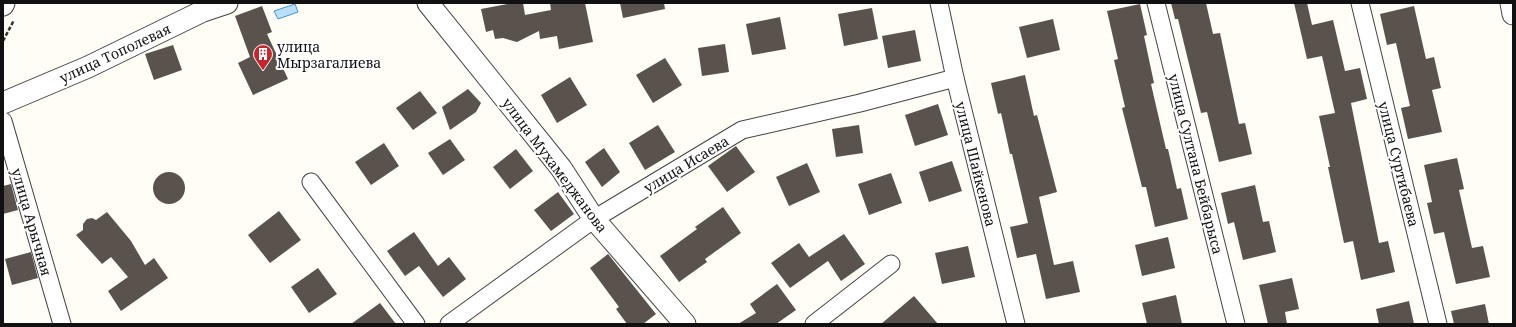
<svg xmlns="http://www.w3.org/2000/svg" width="1516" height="327" font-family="'Noto Serif',serif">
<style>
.water{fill:#b9e0f7;stroke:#3f96cf}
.building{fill:#5a524d}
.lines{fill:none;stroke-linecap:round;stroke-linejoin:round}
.minor-casing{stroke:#444;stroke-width:19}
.tertiary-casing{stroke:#444;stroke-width:23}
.path{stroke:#333;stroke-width:2.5;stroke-dasharray:4 2;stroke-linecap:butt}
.minor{stroke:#fff;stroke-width:17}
.tertiary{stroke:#fff;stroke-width:21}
.labels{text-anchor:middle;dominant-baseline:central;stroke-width:4;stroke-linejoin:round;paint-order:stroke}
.poi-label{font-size:14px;fill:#111;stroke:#fff;text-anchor:start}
.street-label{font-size:14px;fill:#111;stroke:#fff}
</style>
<rect width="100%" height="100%" fill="#fffdf5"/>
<polygon class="water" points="295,4 298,12 278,19 274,11"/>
<g class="building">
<polygon points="513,3 523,3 525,15 551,10 550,3 585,3 593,42 559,49 557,36 540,39 539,31 517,42 503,38 495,39 493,30 486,32 481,9"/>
<polygon points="620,3 664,3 665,9 623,18"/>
<polygon points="1171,3 1206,3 1213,34 1220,33 1239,124 1245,123 1252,154 1219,162 1207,112 1201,113 1178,19 1175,19"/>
<polygon points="1294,3 1307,3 1312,25 1333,20 1345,71 1360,68 1367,99 1351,103 1379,243 1388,241 1395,272 1361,280 1353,241 1344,243 1328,167 1330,167 1319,116 1335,113 1322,56 1307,59"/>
<polygon points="1140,4 1147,35 1144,36 1154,83 1151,84 1166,149 1168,149 1177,189 1181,188 1188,219 1155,227 1146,187 1142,187 1122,108 1125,107 1114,60 1118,59 1107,11"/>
<polygon points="262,6 272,32 267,34 288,79 253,95 238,63 250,57 235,16"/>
<polygon points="1414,6 1426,59 1434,57 1441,88 1432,90 1442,132 1408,139 1401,108 1410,106 1396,43 1387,45 1380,14"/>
<polygon points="872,8 878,39 844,46 838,14"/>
<polygon points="780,17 786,49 752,55 746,24"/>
<polygon points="1053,19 1060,50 1027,58 1019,27"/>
<polygon points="915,30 921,61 888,68 882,36"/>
<polygon points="725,44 729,72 702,76 698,48"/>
<polygon points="173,45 182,70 154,80 145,54"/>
<polygon points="665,58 682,85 653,103 636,75"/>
<polygon points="1025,75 1034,116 1037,115 1057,192 1039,197 1054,265 1073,261 1080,292 1046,299 1036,254 1017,258 1010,227 1028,223 1012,154 1010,154 1001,113 998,114 991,83"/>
<polygon points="570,77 587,105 557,123 541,95"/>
<polygon points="468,89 481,103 476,112 450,130 442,107"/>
<polygon points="420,91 437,113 413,130 396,108"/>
<polygon points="938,104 948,135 915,146 905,115"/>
<polygon points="658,125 675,152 645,170 629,143"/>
<polygon points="859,125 863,153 836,157 832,129"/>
<polygon points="450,139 465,160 443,175 428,153"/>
<polygon points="384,143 399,166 371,185 355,162"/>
<polygon points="736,146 755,172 727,192 708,166"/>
<polygon points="604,148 620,172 602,187 585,162"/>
<polygon points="516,149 533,171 510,189 493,167"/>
<polygon points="1457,158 1464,189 1459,190 1472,248 1483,246 1490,277 1456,284 1444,232 1434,234 1427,203 1432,202 1424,165"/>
<polygon points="952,161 962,191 929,202 919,172"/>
<polygon points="807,163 820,192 789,206 776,177"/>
<circle cx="169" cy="188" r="16"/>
<polygon points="891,173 902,203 869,215 858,184"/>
<polygon points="11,184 18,210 3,214 3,186"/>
<polygon points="1255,185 1263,222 1269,221 1276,252 1243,260 1234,222 1228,224 1221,193"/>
<polygon points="558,192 574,214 551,231 534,210"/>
<polygon points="723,207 741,233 705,259 707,262 679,282 660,256 697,229 695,227"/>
<polygon points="279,211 301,240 270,263 248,235"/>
<polygon points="107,212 131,241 145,265 154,258 168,278 121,311 108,291 128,277 111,257 102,264 76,235 83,230 83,224 87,219 92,218 96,220"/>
<polygon points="414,232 438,266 449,257 466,279 443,297 419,266 405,276 387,251"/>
<polygon points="844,234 865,264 841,281 828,261 790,288 771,263 799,243 809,257"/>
<polygon points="1168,237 1175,268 1142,276 1135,245"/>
<polygon points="968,246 975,277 942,284 935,253"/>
<polygon points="31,252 38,278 12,285 5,259"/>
<polygon points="608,254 656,314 643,324 627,324 616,309 619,307 590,268"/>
<polygon points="318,268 337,294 309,313 291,287"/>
<polygon points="1292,278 1299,309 1285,312 1287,324 1268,324 1259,285"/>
<polygon points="777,284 796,310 776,324 738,324 756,313 750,304"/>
<polygon points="1176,295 1182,324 1147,324 1142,303"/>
<polygon points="914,296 938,324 881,324"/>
<polygon points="1409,301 1414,324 1379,324 1376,309"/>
<polygon points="380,303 396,324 351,324"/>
<polygon points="1485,304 1489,324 1454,324 1451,311"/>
</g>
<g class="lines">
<defs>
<g id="minor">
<polyline points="939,3 955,78 1016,324"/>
<polyline points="1156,3 1236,324"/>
<polyline points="1360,3 1438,324"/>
<polyline points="3,121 62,324"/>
<polyline points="311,182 416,324"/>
<polyline points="449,324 594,219 742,130 860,103 955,78"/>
<polyline points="814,324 891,264"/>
</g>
<g id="tertiary">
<polyline points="428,3 561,168 594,219 685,324"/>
<polyline points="1511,3 1513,14"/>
<polyline points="3,5 4,3"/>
<polyline points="3,103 88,67 203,11 227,3"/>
</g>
</defs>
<use href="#minor" class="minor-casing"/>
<use href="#tertiary" class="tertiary-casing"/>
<polyline class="path" points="3,41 14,20"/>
<use href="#minor" class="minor"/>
<use href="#tertiary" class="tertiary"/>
</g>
<defs>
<symbol id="building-pin" viewBox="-11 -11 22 30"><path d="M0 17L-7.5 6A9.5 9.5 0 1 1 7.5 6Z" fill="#c4262e" stroke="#fff"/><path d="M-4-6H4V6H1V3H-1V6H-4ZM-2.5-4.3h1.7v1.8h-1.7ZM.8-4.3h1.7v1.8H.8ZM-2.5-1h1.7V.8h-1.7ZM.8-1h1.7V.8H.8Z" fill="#fff"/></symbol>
</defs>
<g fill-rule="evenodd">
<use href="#building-pin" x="252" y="43" width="22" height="30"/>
</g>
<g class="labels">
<g class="poi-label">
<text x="277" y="46">улица<tspan x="277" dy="16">Мырзагалиева</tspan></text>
</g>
<g class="street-label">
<text transform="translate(115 53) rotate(-25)">улица Тополевая</text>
<text transform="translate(686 164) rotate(-31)">улица Исаева</text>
<text transform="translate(976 164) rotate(76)">улица Шайкенова</text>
<text transform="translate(1196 164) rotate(76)">улица Султана Бейбарыса</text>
<text transform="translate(1399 164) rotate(76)">улица Суртибаева</text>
<text transform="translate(555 165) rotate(53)">улица Мухамеджанова</text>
<text transform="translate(32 222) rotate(74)">улица Арычная</text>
</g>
</g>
<rect width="1516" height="327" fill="none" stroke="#111111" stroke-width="8"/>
</svg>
